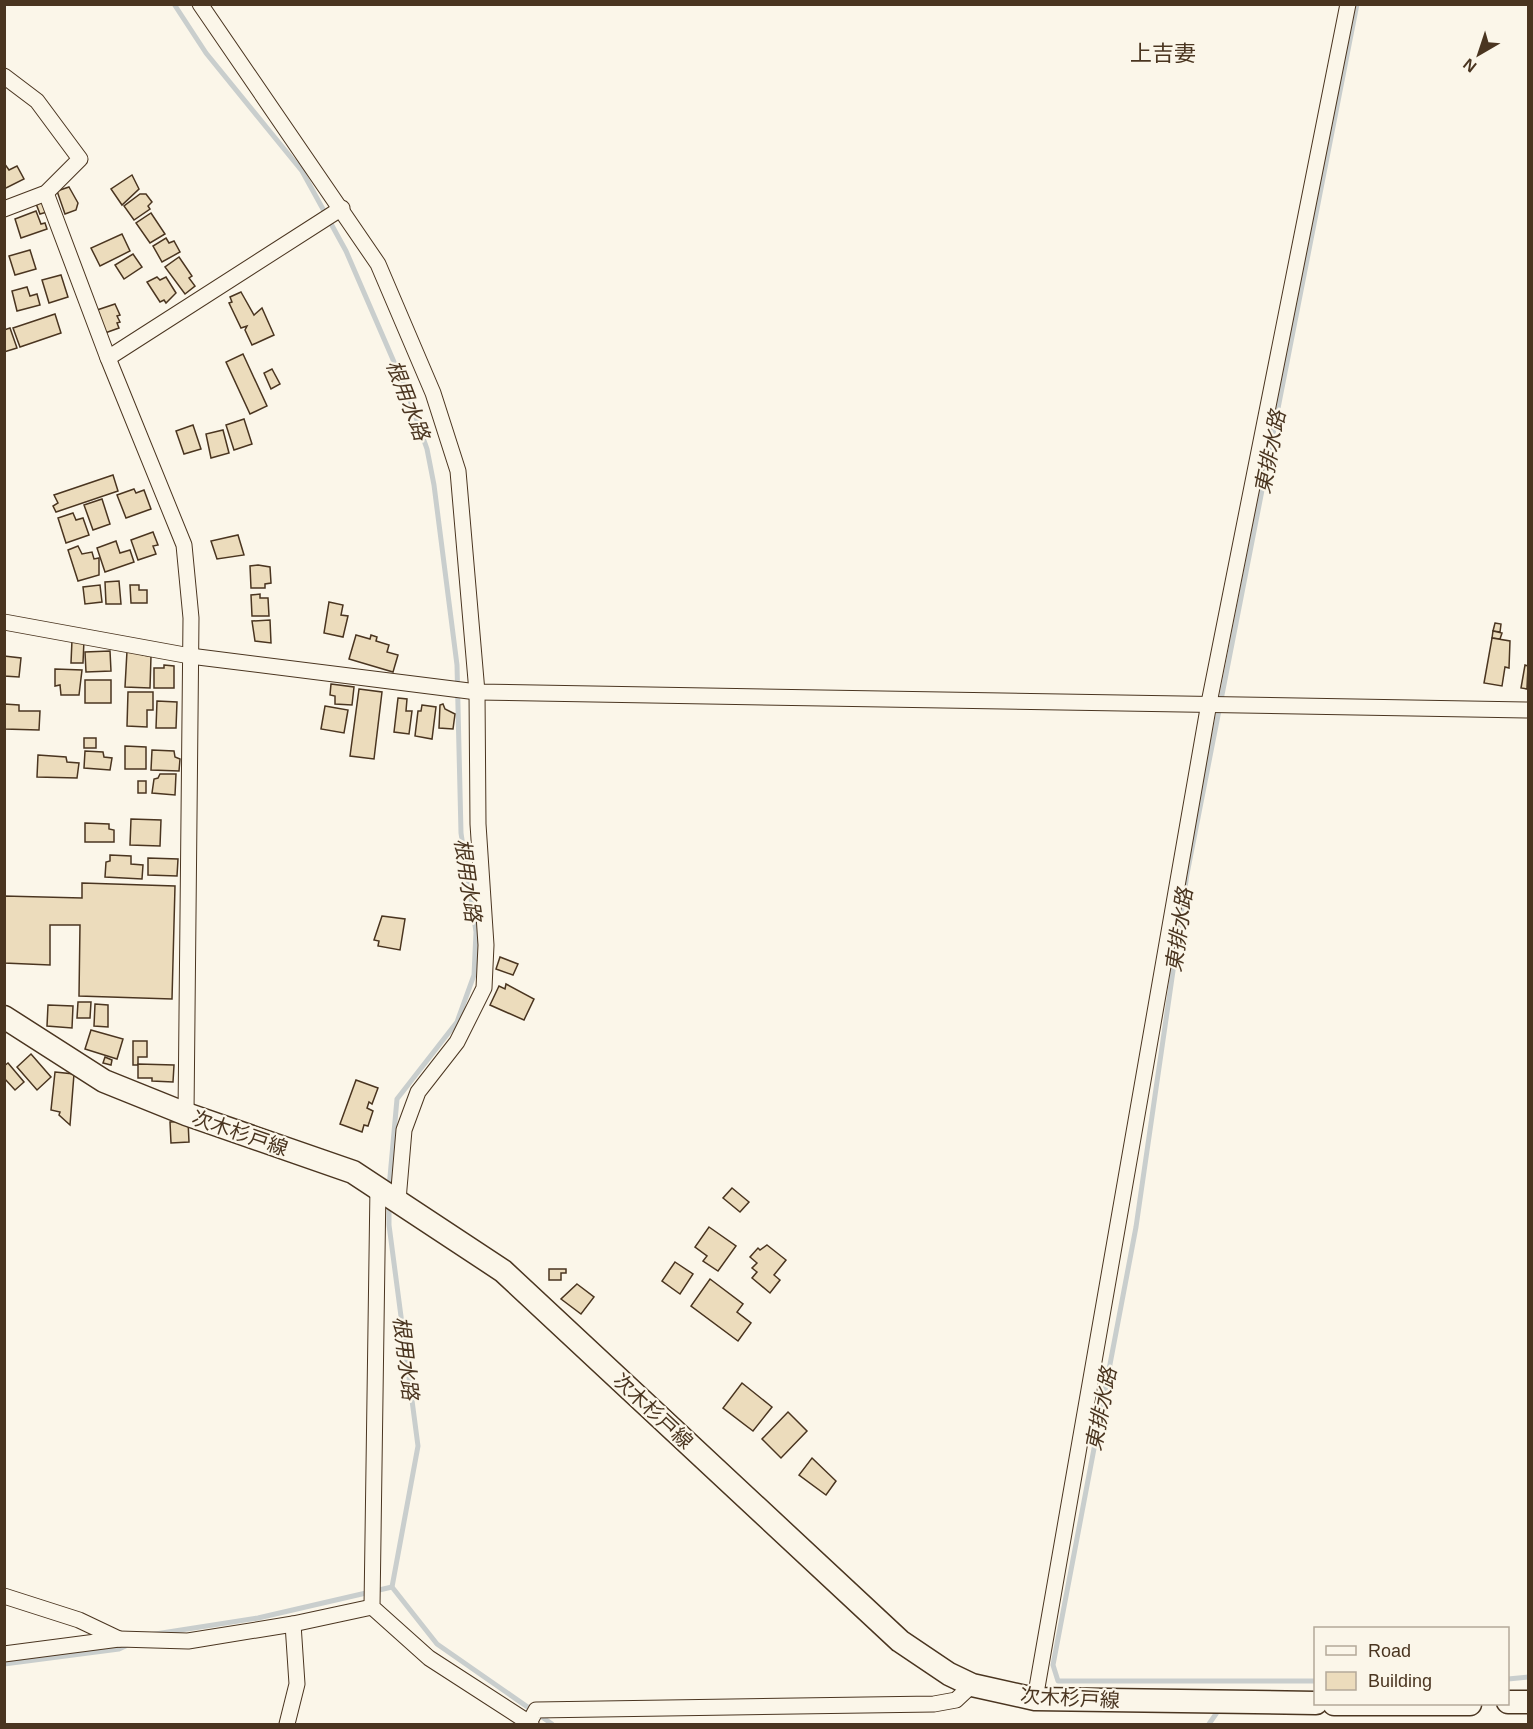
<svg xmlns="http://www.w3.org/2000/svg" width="1533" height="1729" font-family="Arial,'Noto Sans JP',sans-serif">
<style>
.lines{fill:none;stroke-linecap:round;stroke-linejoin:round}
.stream{stroke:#c9cecd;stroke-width:5}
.building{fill:#ecdcbc;stroke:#4a3520;stroke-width:1.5}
.street-casing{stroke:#4a3520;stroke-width:17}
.secondary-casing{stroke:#4a3520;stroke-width:25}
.street{stroke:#fbf6e9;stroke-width:15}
.secondary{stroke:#fbf6e9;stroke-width:22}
.labels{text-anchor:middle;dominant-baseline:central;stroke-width:4.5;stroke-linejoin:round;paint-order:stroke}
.street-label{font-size:20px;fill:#4a3520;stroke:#fbf6e9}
.water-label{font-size:21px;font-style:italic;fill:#4a3520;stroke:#fbf6e9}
.quarter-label{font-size:22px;fill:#4a3520;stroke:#fbf6e9}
</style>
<rect width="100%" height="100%" fill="#fbf6e9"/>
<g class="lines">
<g class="stream">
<polyline points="174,4 206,53 302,171 346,251 407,392 427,449 434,485 457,665 461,833 476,932 474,975 457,1022 397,1099 389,1188"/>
<polyline points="389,1204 389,1225 418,1446 392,1587 437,1644 552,1724"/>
<polyline points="149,1635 258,1618 392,1587"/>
<polyline points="4,1664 119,1649 130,1644"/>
<polyline points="1508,1679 1528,1677"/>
<polyline points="1316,1681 1058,1681 1053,1665 1136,1227 1187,874 1357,4"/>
<polyline points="1209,1724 1220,1708"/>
</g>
</g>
<g class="building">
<polygon points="4,163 9,170 17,166 24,179 4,189"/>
<polygon points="132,175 139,189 122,205 111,189"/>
<polygon points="69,187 78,203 76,210 65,214 57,191"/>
<polygon points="140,194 146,194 152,202 148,206 150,209 134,220 124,206"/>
<polygon points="41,199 47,212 40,214 35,201"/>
<polygon points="36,211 41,224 45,223 47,229 21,238 15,219"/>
<polygon points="151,213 165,234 150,243 136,223"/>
<polygon points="122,234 130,251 100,266 91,248"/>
<polygon points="166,238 169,243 174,241 180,252 162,262 153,246"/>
<polygon points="30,250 36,269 15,275 9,256"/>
<polygon points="133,254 142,267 124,279 115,265"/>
<polygon points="179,257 192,276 189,278 195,286 185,294 165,267"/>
<polygon points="61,275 68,297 49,303 42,280"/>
<polygon points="157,277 160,280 166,277 176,293 166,303 164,300 160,302 147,282"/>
<polygon points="27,287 30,296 37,294 40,305 17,311 12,291"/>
<polygon points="241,292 254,315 262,308 274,335 252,345 245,330 247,326 241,328 229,303 232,302 230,297"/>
<polygon points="115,304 120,315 117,316 120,322 117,323 119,328 105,333 97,310"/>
<polygon points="55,314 61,333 20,347 13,328"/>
<polygon points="10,328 17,348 4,352 4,330"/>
<polygon points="243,354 267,406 250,414 226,362"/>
<polygon points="272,369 280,384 271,389 264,373"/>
<polygon points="244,419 252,444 234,450 226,425"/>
<polygon points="193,425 201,449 184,454 176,431"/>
<polygon points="223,430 229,453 211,458 206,434"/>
<polygon points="113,475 118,491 56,512 53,506 58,503 54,495"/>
<polygon points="134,489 136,493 144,490 151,509 126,518 117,495"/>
<polygon points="102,499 110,524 93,530 84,505"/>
<polygon points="73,513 76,520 83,518 89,535 66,543 58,518"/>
<polygon points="153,532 158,545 153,546 156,554 138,560 131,540"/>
<polygon points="238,535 244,555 217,559 211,541"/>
<polygon points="116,541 120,553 130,550 134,562 105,572 97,548"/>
<polygon points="78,546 82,554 92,552 94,559 99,558 99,575 78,581 68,550"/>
<polygon points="258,565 270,567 271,583 265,584 265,588 251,588 250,566"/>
<polygon points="119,581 121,604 106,604 105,582"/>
<polygon points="100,585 102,602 85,604 83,587"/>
<polygon points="130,585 139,585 139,590 147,590 147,603 131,603"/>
<polygon points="260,594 260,598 268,598 269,616 252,616 251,595"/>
<polygon points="329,602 343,605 341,615 348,616 343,637 324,633"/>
<polygon points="270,620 271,643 255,641 252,621"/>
<polygon points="1495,623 1501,624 1500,632 1493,631"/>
<polygon points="1493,631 1502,633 1500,639 1492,638"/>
<polygon points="356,635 370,639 371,635 377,637 376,641 389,645 387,652 398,655 393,672 349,659"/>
<polygon points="1492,638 1510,641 1509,668 1505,667 1502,686 1484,683"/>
<polygon points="72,640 84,640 83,663 71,663"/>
<polygon points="110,651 111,671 86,672 85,652"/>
<polygon points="127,651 143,651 143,655 151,656 150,688 125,687"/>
<polygon points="4,656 21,658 19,677 4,676"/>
<polygon points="164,665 174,666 174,688 154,688 154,668 164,668"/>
<polygon points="1525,665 1528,666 1527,689 1521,688"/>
<polygon points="55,669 82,670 79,695 61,695 60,685 55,686"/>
<rect x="85" y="680" width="26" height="23"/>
<polygon points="331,684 354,687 352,705 335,704 335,696 330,695"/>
<polygon points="359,689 382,692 374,759 350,756"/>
<polygon points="128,692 153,692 153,710 147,710 147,727 127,726"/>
<polygon points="398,698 407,699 406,711 412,711 409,734 394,732"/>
<polygon points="157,701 177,702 176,728 156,728"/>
<polygon points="4,704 19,705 19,711 40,711 39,730 4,729"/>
<polygon points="443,704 445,709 455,714 453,729 439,728 440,705"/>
<polygon points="422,705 436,707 432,739 415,736 418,711 421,711"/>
<polygon points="325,706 348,710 344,733 321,729"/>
<rect x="84" y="738" width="12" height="10"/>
<polygon points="125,746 146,747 146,769 125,769"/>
<polygon points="152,750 174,751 175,757 180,759 179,771 151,770"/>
<polygon points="85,751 103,752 104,757 112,758 110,770 84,768"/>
<polygon points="38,755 66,757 67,762 79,763 77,778 37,777"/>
<polygon points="160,774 176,774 175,795 152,793 154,779 158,778"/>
<rect x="138" y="781" width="8" height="12"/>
<polygon points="131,819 161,820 160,846 130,845"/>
<polygon points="85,823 109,824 109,829 114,830 114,842 85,842"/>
<polygon points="110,855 131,856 131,864 143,865 142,879 105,877 106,862 110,861"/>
<polygon points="148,858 178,859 177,876 148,875"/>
<polygon points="82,883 175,886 172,999 79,996 80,925 50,925 50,965 4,963 4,896 82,898"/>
<polygon points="382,916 405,919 400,950 378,946 379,941 374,940"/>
<polygon points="500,957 518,964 513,975 496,969"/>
<polygon points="506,984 534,999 524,1020 490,1005 499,986 505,989"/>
<polygon points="78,1002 91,1002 90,1018 77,1018"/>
<polygon points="95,1004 108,1005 108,1027 94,1026"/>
<polygon points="48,1005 73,1006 72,1028 47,1026"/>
<polygon points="91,1030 123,1039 117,1059 85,1049"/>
<polygon points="133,1041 147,1041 147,1057 138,1057 138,1065 133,1065"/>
<polygon points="31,1054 51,1077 37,1090 17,1067"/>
<polygon points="105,1057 112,1060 111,1065 103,1063"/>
<polygon points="8,1063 24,1082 15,1090 4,1078 4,1066"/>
<polygon points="138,1064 174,1065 173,1082 152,1081 152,1078 138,1078"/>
<polygon points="55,1072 74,1074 70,1125 59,1115 60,1112 51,1110"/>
<polygon points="356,1080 378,1088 372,1104 369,1102 367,1108 373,1111 368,1126 364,1125 362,1132 340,1124"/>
<polygon points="188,1121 189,1142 171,1143 170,1122"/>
<polygon points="732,1188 749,1202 740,1212 723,1198"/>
<polygon points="709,1227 736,1246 718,1271 703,1261 707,1256 695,1247"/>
<polygon points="767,1245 786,1260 774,1275 780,1280 770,1293 752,1278 757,1272 752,1268 757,1263 750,1257 758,1248 760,1250"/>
<polygon points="675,1262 693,1274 680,1294 662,1281"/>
<polygon points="549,1269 566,1269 566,1273 561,1273 561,1280 549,1280"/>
<polygon points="710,1279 743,1304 737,1312 751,1323 738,1341 691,1306"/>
<polygon points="577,1284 594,1297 581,1314 561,1299"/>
<polygon points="742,1383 772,1407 753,1431 723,1408"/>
<polygon points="788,1412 807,1431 781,1458 762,1439"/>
<polygon points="812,1458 836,1481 826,1495 799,1475"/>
</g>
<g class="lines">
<defs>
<g id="street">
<polyline points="200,4 378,264 433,393 458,471 477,692 478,824 486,945 484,988 457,1042 418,1092 404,1130 398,1200"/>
<polyline points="4,76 37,101 80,159 46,193 4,209"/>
<polyline points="46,193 108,358 184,545 191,618 186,1114"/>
<polyline points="108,358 342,208"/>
<polyline points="4,622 190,656 477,692 1528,710"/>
<polyline points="378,1186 372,1607 429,1658 531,1724"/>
<polyline points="4,1596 79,1620 119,1639"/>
<polyline points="4,1654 119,1639 188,1641 293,1624 372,1607"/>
<polyline points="1035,1699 1209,703 1348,4"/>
<polyline points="529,1723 536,1710 934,1704 956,1700 972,1685"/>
<polyline points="287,1724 297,1684 293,1624"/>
</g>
<g id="secondary">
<polyline points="4,1017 104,1081 186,1114 353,1172 503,1271 900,1641 949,1674 972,1685 1035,1699 1316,1703"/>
<polyline points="1508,1702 1528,1702"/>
<polyline points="1334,1704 1470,1704"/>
</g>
</defs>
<use href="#street" class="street-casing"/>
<use href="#secondary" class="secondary-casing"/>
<use href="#street" class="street"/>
<use href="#secondary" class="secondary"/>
</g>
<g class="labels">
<g class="street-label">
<text transform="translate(240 1133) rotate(19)">次木杉戸線</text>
<text transform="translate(653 1411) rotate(43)">次木杉戸線</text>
<text transform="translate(1070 1698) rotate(3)">次木杉戸線</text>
</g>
<g class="water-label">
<text transform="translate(408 400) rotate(69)">根用水路</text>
<text transform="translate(1270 452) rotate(-79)">東排水路</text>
<text transform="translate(468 880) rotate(82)">根用水路</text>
<text transform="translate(1179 930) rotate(-82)">東排水路</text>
<text transform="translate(406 1358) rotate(83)">根用水路</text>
<text transform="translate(1101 1409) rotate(-79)">東排水路</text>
</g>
<g class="quarter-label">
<text x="1163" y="53">上吉妻</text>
</g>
</g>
<rect width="1533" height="1729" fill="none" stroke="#4a3520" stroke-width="12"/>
<rect x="1314" y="1627" width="195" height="78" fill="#fbf6e9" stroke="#b4a999" stroke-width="1.5"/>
<rect x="1326" y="1646" width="30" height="9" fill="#fbf6e9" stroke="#b4a999" stroke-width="1.5"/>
<text x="1368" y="1657" font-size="18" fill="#4a3520">Road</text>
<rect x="1326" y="1672" width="30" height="18" fill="#ecdcbc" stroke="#b4a999" stroke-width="1.5"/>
<text x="1368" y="1687" font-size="18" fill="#4a3520">Building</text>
<g transform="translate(1479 54) rotate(219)" stroke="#fbf6e9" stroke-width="4.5" paint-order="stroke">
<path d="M0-4.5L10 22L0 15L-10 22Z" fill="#4a3520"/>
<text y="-9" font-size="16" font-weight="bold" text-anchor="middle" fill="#4a3520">N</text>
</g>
</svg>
